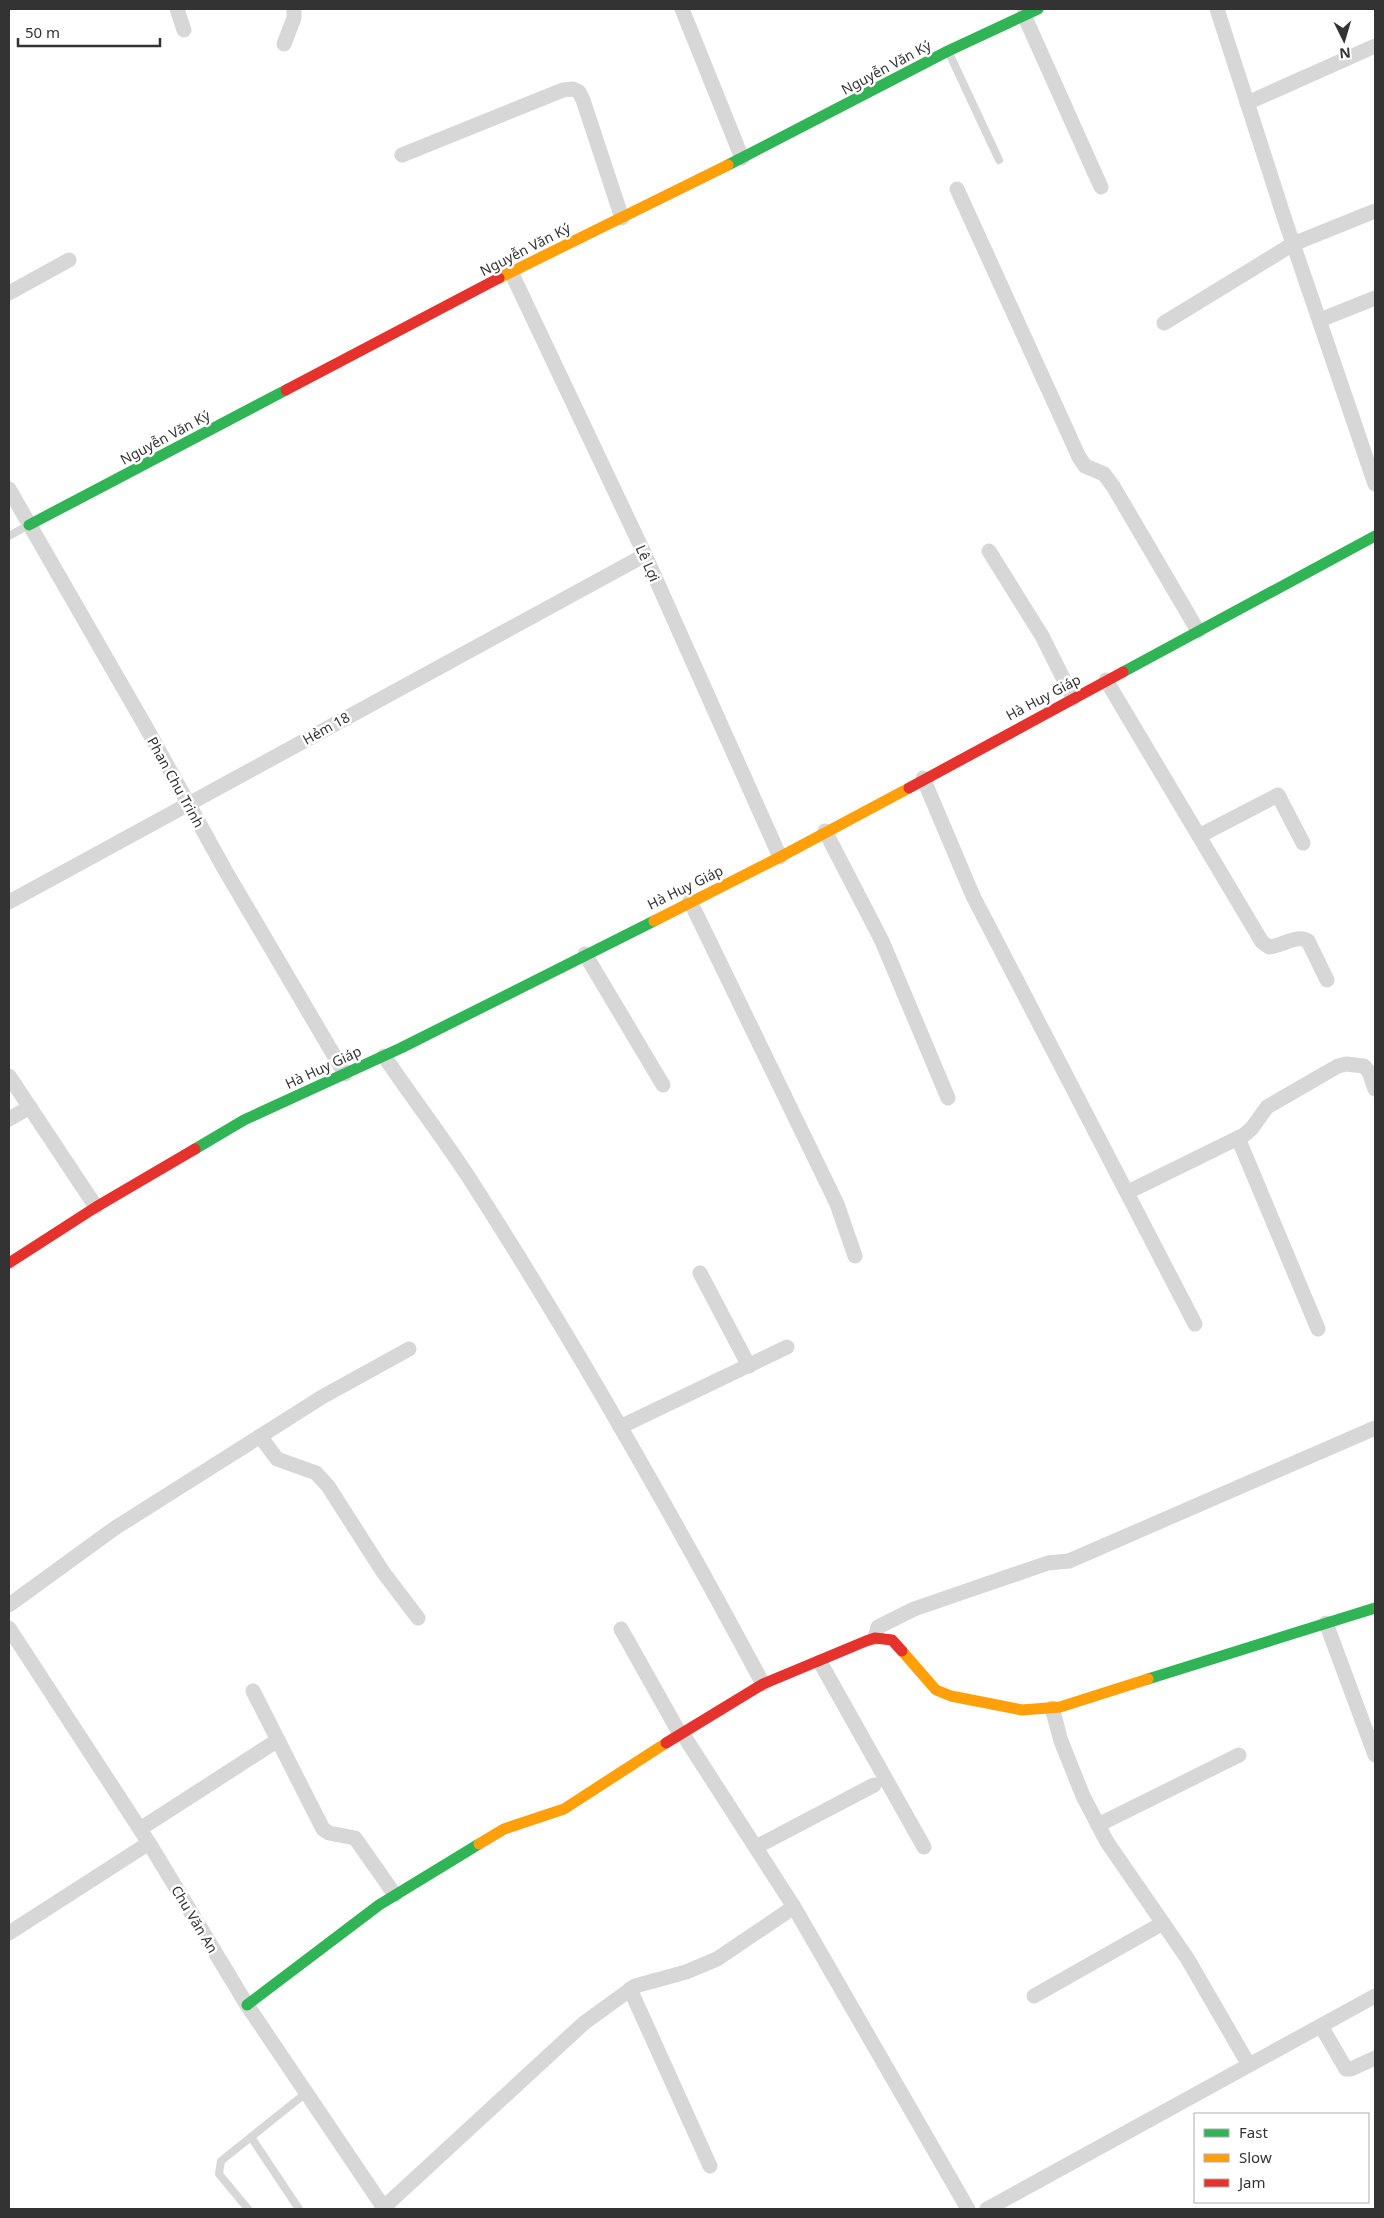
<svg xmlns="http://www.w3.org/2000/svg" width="1384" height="2218" font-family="'Noto Sans',sans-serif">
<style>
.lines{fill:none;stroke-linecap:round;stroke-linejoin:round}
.lane{stroke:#d7d7d7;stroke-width:8}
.street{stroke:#d7d7d7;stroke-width:15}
.fast{stroke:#30b455;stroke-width:11}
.slow{stroke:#ff9f0a;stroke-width:11}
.jam{stroke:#e5322d;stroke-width:11}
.labels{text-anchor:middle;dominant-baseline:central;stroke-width:5;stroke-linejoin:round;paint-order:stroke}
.street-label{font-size:14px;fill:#333;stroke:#fff}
</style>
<rect width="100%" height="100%" fill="#fff"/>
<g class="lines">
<g class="lane">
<polyline points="949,53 999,160"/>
<polyline points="9,536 27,526"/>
<polyline points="251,2137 299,2209"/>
<polyline points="248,2209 219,2174 221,2161 306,2093"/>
</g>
<g class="street">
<polyline points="177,9 184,30"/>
<polyline points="682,9 742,158"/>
<polyline points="1217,9 1285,220 1375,484"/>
<polyline points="1024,15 1101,187"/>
<polyline points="284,44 294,18 294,9"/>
<polyline points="1247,103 1375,46"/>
<polyline points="402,155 563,90 573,89 579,92 583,100 622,218"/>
<polyline points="957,189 1079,457 1085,466 1104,474 1113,486 1198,631"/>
<polyline points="511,272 645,555 780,857"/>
<polyline points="9,293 69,260"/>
<polyline points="1320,320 1375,298"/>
<polyline points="1164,323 1293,244 1375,211"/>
<polyline points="9,489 147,729 225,870 345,1074"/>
<polyline points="989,551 1042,636 1073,698"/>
<path d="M1106,680L1262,942L1269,947C1282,946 1296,934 1308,941L1327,980"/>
<polyline points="923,778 973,896 1195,1324"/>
<polyline points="825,831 882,941 948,1098"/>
<polyline points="1199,836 1278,795 1303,843"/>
<polyline points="690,901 837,1204 855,1256"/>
<polyline points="9,902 645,555"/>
<polyline points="585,954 663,1085"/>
<path d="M384,1056C413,1099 445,1140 473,1184C577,1346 672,1514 763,1684"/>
<polyline points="9,1076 96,1207"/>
<polyline points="9,1119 30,1107"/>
<polyline points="1238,1138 1318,1329"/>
<polyline points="1128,1192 1244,1135 1252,1128 1267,1107 1338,1066 1346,1064 1364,1066 1369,1072 1375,1089"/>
<polyline points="700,1273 749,1366"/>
<polyline points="620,1427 787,1347"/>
<polyline points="260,1436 277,1459 316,1473 328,1486 383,1572 418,1618"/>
<polyline points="9,1605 115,1528 322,1397 409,1349"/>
<polyline points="1326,1623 1375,1755"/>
<polyline points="9,1628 149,1843 247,2005 384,2208"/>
<polyline points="621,1629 680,1734"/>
<polyline points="875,1638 878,1627 914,1609 1048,1563 1069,1561 1375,1428"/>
<polyline points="820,1662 924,1847"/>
<polyline points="253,1691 323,1829 329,1833 355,1838 395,1895"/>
<polyline points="1052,1708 1061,1741 1083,1796 1107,1842 1187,1958 1249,2065"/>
<polyline points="682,1733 794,1907 968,2209"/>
<polyline points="1098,1825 1239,1755"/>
<polyline points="140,1829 278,1740"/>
<polyline points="756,1847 874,1785"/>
<polyline points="9,1933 149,1843"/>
<polyline points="630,1989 710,2166"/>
<polyline points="1034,1996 1163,1923"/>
<polyline points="1321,2026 1346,2069 1351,2069 1375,2058"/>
<polyline points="382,2209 584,2023 635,1986 686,1972 717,1959 794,1907"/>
<polyline points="987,2209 1375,1996"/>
</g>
<g class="fast">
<polyline points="728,165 948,51 1038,9"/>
<polyline points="29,525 286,390"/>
<polyline points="1123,672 1375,536"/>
<polyline points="195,1149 244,1120 401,1048 654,921"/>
<polyline points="1148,1679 1375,1608"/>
<polyline points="247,2005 379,1905 479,1844"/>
</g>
<g class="slow">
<polyline points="499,278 728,165"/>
<polyline points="654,921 780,857 909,788"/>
<polyline points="902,1651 936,1690 951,1696 1022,1710 1060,1707 1148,1679"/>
<polyline points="479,1844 504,1829 564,1809 666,1743"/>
</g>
<g class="jam">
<polyline points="286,390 499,278"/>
<polyline points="909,788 1123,672"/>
<polyline points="9,1263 96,1207 195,1149"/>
<polyline points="666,1743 763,1684 866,1641 875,1638 892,1640 902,1651"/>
</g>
</g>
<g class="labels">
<g class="street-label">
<text transform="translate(886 67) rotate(-28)">Nguyễn Văn Ký</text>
<text transform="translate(525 249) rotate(-27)">Nguyễn Văn Ký</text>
<text transform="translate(165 437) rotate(-28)">Nguyễn Văn Ký</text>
<text transform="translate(648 563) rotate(66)">Lê Lợi</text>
<text transform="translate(1043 697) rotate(-28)">Hà Huy Giáp</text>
<text transform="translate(326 728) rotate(-29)">Hẻm 18</text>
<text transform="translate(176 782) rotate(61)">Phan Chu Trinh</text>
<text transform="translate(685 887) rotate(-26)">Hà Huy Giáp</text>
<text transform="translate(323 1067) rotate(-25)">Hà Huy Giáp</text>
<text transform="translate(195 1919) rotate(59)">Chu Văn An</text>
</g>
</g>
<rect width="1384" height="2218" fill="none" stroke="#333333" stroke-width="20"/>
<rect x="1194" y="2113" width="175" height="90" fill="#ffffff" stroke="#adadad"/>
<rect x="1204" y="2129" width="25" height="8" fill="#30b455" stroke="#adadad"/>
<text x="1239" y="2138" font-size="15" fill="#333333">Fast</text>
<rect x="1204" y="2154" width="25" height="8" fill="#ff9f0a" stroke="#adadad"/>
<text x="1239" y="2163" font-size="15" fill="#333333">Slow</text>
<rect x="1204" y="2179" width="25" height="8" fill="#e5322d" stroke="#adadad"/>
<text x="1239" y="2188" font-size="15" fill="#333333">Jam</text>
<g transform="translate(1344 40) rotate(175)" stroke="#ffffff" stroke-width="4" paint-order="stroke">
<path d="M0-4L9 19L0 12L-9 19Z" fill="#333333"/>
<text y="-8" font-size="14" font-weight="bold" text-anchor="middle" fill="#333333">N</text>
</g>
<path d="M18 38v8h142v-8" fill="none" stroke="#333333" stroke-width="2.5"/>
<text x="25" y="38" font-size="15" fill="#333333" stroke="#ffffff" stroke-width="4" paint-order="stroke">50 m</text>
</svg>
